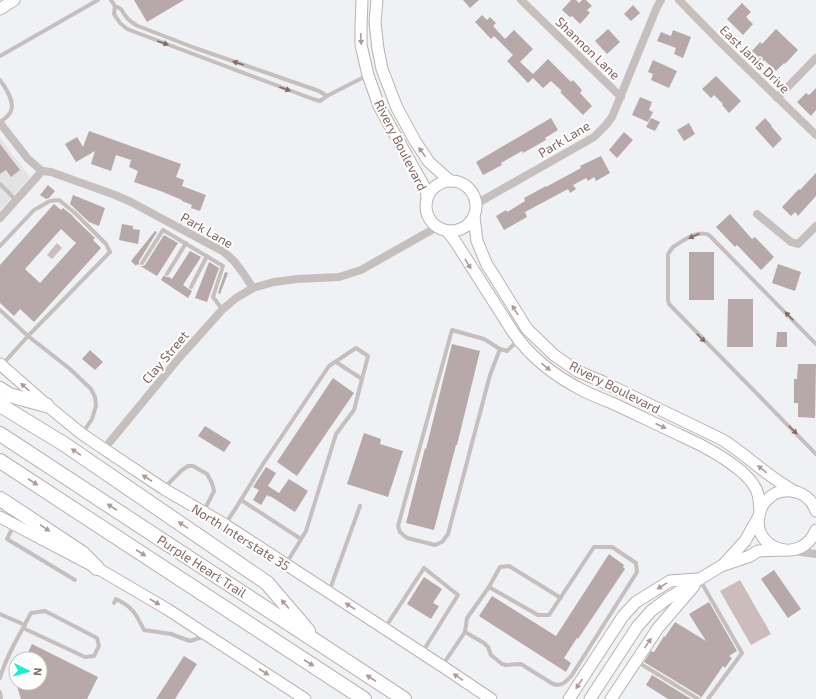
<svg xmlns="http://www.w3.org/2000/svg" width="816" height="699" font-family="'Exo 2',sans-serif">
<style>
.built{fill:#e3e2e5}
.water{fill:#ccbcbc}
.building{fill:#b7a9a9;fill-rule:evenodd}
.lines{fill:none;stroke-linecap:round;stroke-linejoin:round}
.secondary-casing{stroke:#bbb2b1;stroke-width:13}
.highway-casing{stroke:#b9b2b1;stroke-width:16}
.lane{stroke:#c7bfbe;stroke-width:4}
.street{stroke:#c7bfbe;stroke-width:8}
.secondary{stroke:#fff;stroke-width:11}
.highway{stroke:#fff;stroke-width:14}
.oneway{fill:#ae9b98}
.oneway2{fill:#866a66}
.labels{text-anchor:middle;dominant-baseline:central;stroke-width:4;stroke-linejoin:round;paint-order:stroke}
.street-label{font-size:13px;fill:#836561;stroke:#fff}
</style>
<rect width="100%" height="100%" fill="#eff1f4"/>
<polygon class="built" points="0,138 30,177 0,210"/>
<g class="water">
<polygon points="57,243 62,248 52,259 47,255"/>
<polygon points="740,580 771,634 751,645 720,591"/>
</g>
<g class="building">
<polygon points="134,0 184,0 147,22"/>
<polygon points="463,0 479,0 470,8"/>
<polygon points="571,0 576,0 579,3 582,0 586,0 592,6 587,10 590,13 580,24 572,16 570,17 562,10"/>
<polygon points="742,3 751,12 746,17 753,24 743,35 727,19"/>
<polygon points="633,5 640,13 631,21 624,14"/>
<polygon points="482,15 487,20 490,17 496,23 493,26 505,39 514,30 533,49 520,62 533,74 548,59 571,82 573,80 582,90 580,93 592,106 583,115 560,92 562,91 551,81 543,88 533,78 528,83 507,61 513,55 494,36 491,39 475,22"/>
<polygon points="608,29 620,42 607,54 595,41"/>
<polygon points="776,29 798,50 785,64 784,63 776,71 764,60 763,61 752,51 760,42 762,44"/>
<polygon points="673,30 691,37 683,58 674,54 676,48 657,41 661,32 671,36"/>
<polygon points="653,60 677,71 669,88 651,80 653,74 648,72"/>
<polygon points="716,76 741,101 729,113 722,105 723,104 714,95 711,98 702,89"/>
<polygon points="816,88 816,110 811,116 797,102 806,93 809,95"/>
<polygon points="640,97 652,102 649,110 653,112 648,122 632,115"/>
<polygon points="551,118 558,130 545,138 546,140 523,153 522,151 501,163 502,165 483,175 476,162"/>
<polygon points="651,118 660,122 655,131 646,127"/>
<polygon points="765,118 772,126 771,126 782,139 773,148 755,128"/>
<polygon points="689,123 695,134 684,141 677,130"/>
<polygon points="89,131 181,164 176,177 184,180 182,186 206,195 200,211 191,208 192,205 182,201 182,200 163,192 134,182 138,171 129,167 131,160 116,155 111,171 91,164 95,151 76,162 65,144 77,137 83,147"/>
<polygon points="624,132 633,140 617,158 609,150"/>
<polygon points="0,144 20,170 11,177 6,170 0,174"/>
<polygon points="601,156 610,173 596,181 594,177 588,181 586,178 573,185 576,189 570,193 568,189 525,212 527,217 504,230 496,216 506,210 507,212 525,201 524,198 546,186 546,187 581,168 580,166"/>
<polygon points="816,173 816,196 798,216 795,212 791,216 782,207 799,189 800,190"/>
<polygon points="48,185 55,191 49,198 46,199 40,195"/>
<polygon points="73,195 105,208 99,226 89,222 70,204"/>
<path d="M54,204L61,210L63,208L73,216L74,217L72,216L95,238L93,240L101,248L34,322L20,309L14,316L0,303V265ZM61,229L76,243L40,283L25,269Z"/>
<polygon points="730,214 752,239 755,237 774,257 761,270 737,245 735,247 716,227"/>
<polygon points="122,224 133,226 133,229 140,230 138,244 119,240"/>
<polygon points="155,231 157,232 139,261 139,264 140,266 143,266 145,265 164,235 178,243 157,276 137,264 136,266 131,261"/>
<polygon points="190,251 201,257 183,285 192,291 188,298 161,280 164,275 166,277 169,277 172,279"/>
<rect x="689" y="252" width="25" height="48"/>
<polygon points="209,262 219,268 207,302 195,298"/>
<polygon points="778,264 801,272 795,291 772,283"/>
<polygon points="225,272 228,273 220,294 218,293"/>
<polygon points="728,299 753,299 753,347 727,347"/>
<polygon points="777,332 787,332 787,347 776,347"/>
<polygon points="452,344 480,351 457,445 456,445 434,530 406,523 425,448 426,449"/>
<polygon points="90,350 103,362 95,370 82,359"/>
<polygon points="798,364 816,364 815,418 798,417 798,403 794,403 794,379 797,379"/>
<polygon points="333,378 354,393 297,476 277,462"/>
<polygon points="205,426 231,442 224,452 198,436"/>
<polygon points="364,433 381,439 380,444 403,451 388,497 347,484"/>
<polygon points="266,467 276,473 268,486 279,493 289,479 308,491 295,512 270,496 270,497 267,495 261,505 253,500 259,490 253,487"/>
<polygon points="609,554 624,565 623,567 625,569 578,639 577,638 564,658 571,663 566,672 479,616 492,596 556,636"/>
<polygon points="774,570 801,609 788,618 761,579"/>
<polygon points="424,577 442,589 433,603 439,606 431,619 407,604"/>
<polygon points="709,602 737,651 729,656 732,658 725,668 723,666 701,698 700,696 644,662 651,651 654,652 664,636 665,637 675,622 706,641 689,614"/>
<polygon points="32,644 98,677 87,699 21,699 16,683 40,683 40,659 25,659"/>
<polygon points="184,656 197,664 175,699 156,699"/>
<polygon points="652,675 691,699 668,699 646,685"/>
</g>
<g class="lines">
<defs>
<g id="secondary">
<polyline points="362,0 361,27 361,45 368,75 379,106 426,190 427,197"/>
<polyline points="377,0 375,22 378,49 382,69 397,108 415,141 429,162 449,180"/>
<polyline points="0,9 14,0"/>
<circle cx="451" cy="206" r="25"/>
<path d="M474,217L477,241L487,265L493,274L527,329L554,355L577,371L601,381L723,440C748,456 768,477 794,491"/>
<path d="M447,231L455,241L513,332C530,357 555,376 582,390C592,395 602,399 612,403C636,414 660,426 684,437C704,446 723,456 741,471C745,475 750,479 753,484C759,492 759,500 760,510"/>
<polyline points="0,364 50,408 82,434 104,449 164,489 224,524 442,666 491,699"/>
<path d="M816,511C812,500 803,492 791,491C782,490 773,493 767,500C762,504 760,510 759,516C752,549 801,566 816,530"/>
<polyline points="0,517 97,568 167,609 305,699"/>
<polyline points="724,564 745,541 758,518"/>
<polyline points="569,699 623,616 636,602 670,581 697,579"/>
<polyline points="590,699 637,627 651,611 667,599 721,566 750,556 758,551 784,550"/>
<polyline points="611,699 658,628 694,586"/>
</g>
<g id="highway">
<polyline points="0,389 9,395 46,405"/>
<polyline points="0,405 64,444 267,583 308,631"/>
<polyline points="0,434 404,699"/>
<polyline points="0,461 364,699"/>
<polyline points="0,499 17,510 82,553 97,568"/>
</g>
</defs>
<use href="#secondary" class="secondary-casing"/>
<use href="#highway" class="highway-casing"/>
<g class="lane">
<polyline points="111,0 115,6 114,14 120,23 127,29 313,99 320,101 327,96 366,76"/>
<path d="M115,6L121,9C126,17 129,22 138,26L195,48L319,91L327,96"/>
<polyline points="0,56 98,0"/>
<path d="M0,80C6,88 16,104 10,113C7,117 3,120 0,123"/>
<polyline points="0,184 16,200"/>
<polyline points="0,246 34,210 50,201 59,200 75,213 106,244 110,252 28,336 2,365"/>
<polyline points="142,263 163,230 223,266 213,297 222,309"/>
<polyline points="167,274 186,243"/>
<polyline points="191,287 207,256"/>
<polyline points="0,310 28,336 70,369 91,389 95,397 96,406 92,419 82,434"/>
<path d="M816,344L709,235C698,229 683,241 673,247L668,254V300L669,304L816,454"/>
<polyline points="500,349 490,375 448,534 442,542 435,545 407,538 400,532 398,526 452,330 484,339 500,349 507,351 518,340"/>
<polyline points="336,362 362,379"/>
<polyline points="164,488 182,470 188,466 193,466 207,474 212,483 214,491 204,511"/>
<polyline points="241,500 301,539"/>
<polyline points="225,524 234,511 263,464 329,366 356,348 368,356 354,410 336,434 306,531 286,564"/>
<polyline points="14,525 7,539 75,580"/>
<polyline points="700,580 742,653 708,699"/>
<polyline points="329,592 360,506"/>
<path d="M114,603L116,599C133,607 136,614 144,630L171,634L190,641L205,636"/>
<polyline points="0,614 25,625"/>
<polyline points="385,628 424,568 458,595 422,653"/>
<path d="M465,632L484,643L488,647L491,655L502,664L506,665L521,664L553,684C562,687 567,681 572,675L637,572L636,563L612,547H594L549,615H538L489,587"/>
<polyline points="636,661 698,699"/>
<polyline points="442,666 465,632 467,618 489,587 500,567 509,566 561,598"/>
<path d="M0,678C6,656 20,634 31,613L45,611L97,638L99,646L94,656L85,657L23,628"/>
<polyline points="0,692 1,699"/>
</g>
<g class="street">
<polyline points="521,0 621,97"/>
<polyline points="679,0 720,42 816,135"/>
<polyline points="777,98 816,58"/>
<polyline points="0,123 28,159 42,171 51,172 115,195 131,202 224,252 234,261 243,273 253,288"/>
<polyline points="476,204 594,137 606,125 612,117 657,7 661,0"/>
<polyline points="757,214 791,242 798,244 816,226"/>
<polyline points="0,218 42,171"/>
<polyline points="104,449 179,358 222,310 236,298 253,288 274,282 297,279 339,277 361,270 437,227"/>
<polyline points="794,551 816,554"/>
</g>
<use href="#secondary" class="secondary"/>
<use href="#highway" class="highway"/>
</g>
<defs><path id="oneway-solid" d="M-6-.8H1V-3.2L6.5 0L1 3.2V.8H-6Z"/></defs>
<g class="oneway">
<use href="#oneway-solid" transform="translate(361 39) rotate(87)"/>
<use href="#oneway-solid" transform="translate(422 152) rotate(-125)"/>
<use href="#oneway-solid" transform="translate(468 264) rotate(58)"/>
<use href="#oneway-solid" transform="translate(515 310) rotate(-122)"/>
<use href="#oneway-solid" transform="translate(546 367) rotate(39)"/>
<use href="#oneway-solid" transform="translate(25 387) rotate(-138)"/>
<use href="#oneway-solid" transform="translate(661 426) rotate(25)"/>
<use href="#oneway-solid" transform="translate(76 452) rotate(-146)"/>
<use href="#oneway-solid" transform="translate(762 469) rotate(-141)"/>
<use href="#oneway-solid" transform="translate(147 478) rotate(-147)"/>
<use href="#oneway-solid" transform="translate(33 482) rotate(33)"/>
<use href="#oneway-solid" transform="translate(112 507) rotate(-147)"/>
<use href="#oneway-solid" transform="translate(183 525) rotate(-146)"/>
<use href="#oneway-solid" transform="translate(45 528) rotate(34)"/>
<use href="#oneway-solid" transform="translate(141 553) rotate(33)"/>
<use href="#oneway-solid" transform="translate(662 586) rotate(148)"/>
<use href="#oneway-solid" transform="translate(155 602) rotate(30)"/>
<use href="#oneway-solid" transform="translate(285 604) rotate(-131)"/>
<use href="#oneway-solid" transform="translate(350 606) rotate(-147)"/>
<use href="#oneway-solid" transform="translate(648 643) rotate(-56)"/>
<use href="#oneway-solid" transform="translate(309 663) rotate(33)"/>
<use href="#oneway-solid" transform="translate(264 672) rotate(33)"/>
<use href="#oneway-solid" transform="translate(458 677) rotate(-146)"/>
<use href="#oneway-solid" transform="translate(371 678) rotate(-147)"/>
<use href="#oneway-solid" transform="translate(579 684) rotate(123)"/>
</g>
<g class="oneway2">
<use href="#oneway-solid" transform="translate(163 43) rotate(20)"/>
<use href="#oneway-solid" transform="translate(238 63) rotate(-161)"/>
<use href="#oneway-solid" transform="translate(285 89) rotate(20)"/>
<use href="#oneway-solid" transform="translate(694 236) rotate(156)"/>
<use href="#oneway-solid" transform="translate(789 316) rotate(-134)"/>
<use href="#oneway-solid" transform="translate(701 338) rotate(45)"/>
<use href="#oneway-solid" transform="translate(793 430) rotate(45)"/>
</g>
<g class="labels">
<g class="street-label">
<text transform="translate(588 48) rotate(44)">Shannon Lane</text>
<text transform="translate(755 59) rotate(44)">East Janis Drive</text>
<text transform="translate(564 139) rotate(-31)">Park Lane</text>
<text transform="translate(401 145) rotate(63)">Rivery Boulevard</text>
<text transform="translate(207 230) rotate(30)">Park Lane</text>
<text transform="translate(165 357) rotate(-50)">Clay Street</text>
<text transform="translate(615 387) rotate(27)">Rivery Boulevard</text>
<text transform="translate(241 537) rotate(32)">North Interstate 35</text>
<text transform="translate(202 566) rotate(33)">Purple Heart Trail</text>
</g>
</g>
<g transform="translate(28 671) rotate(95)"><circle r="19" fill="#ffffff" stroke="#cdc1c0"/>
<path d="M0-3L7 15L0 10L-7 15Z" fill="#16eed7"/>
<text y="-6" font-size="11" font-weight="bold" text-anchor="middle" fill="#836561">N</text>
</g>
</svg>
